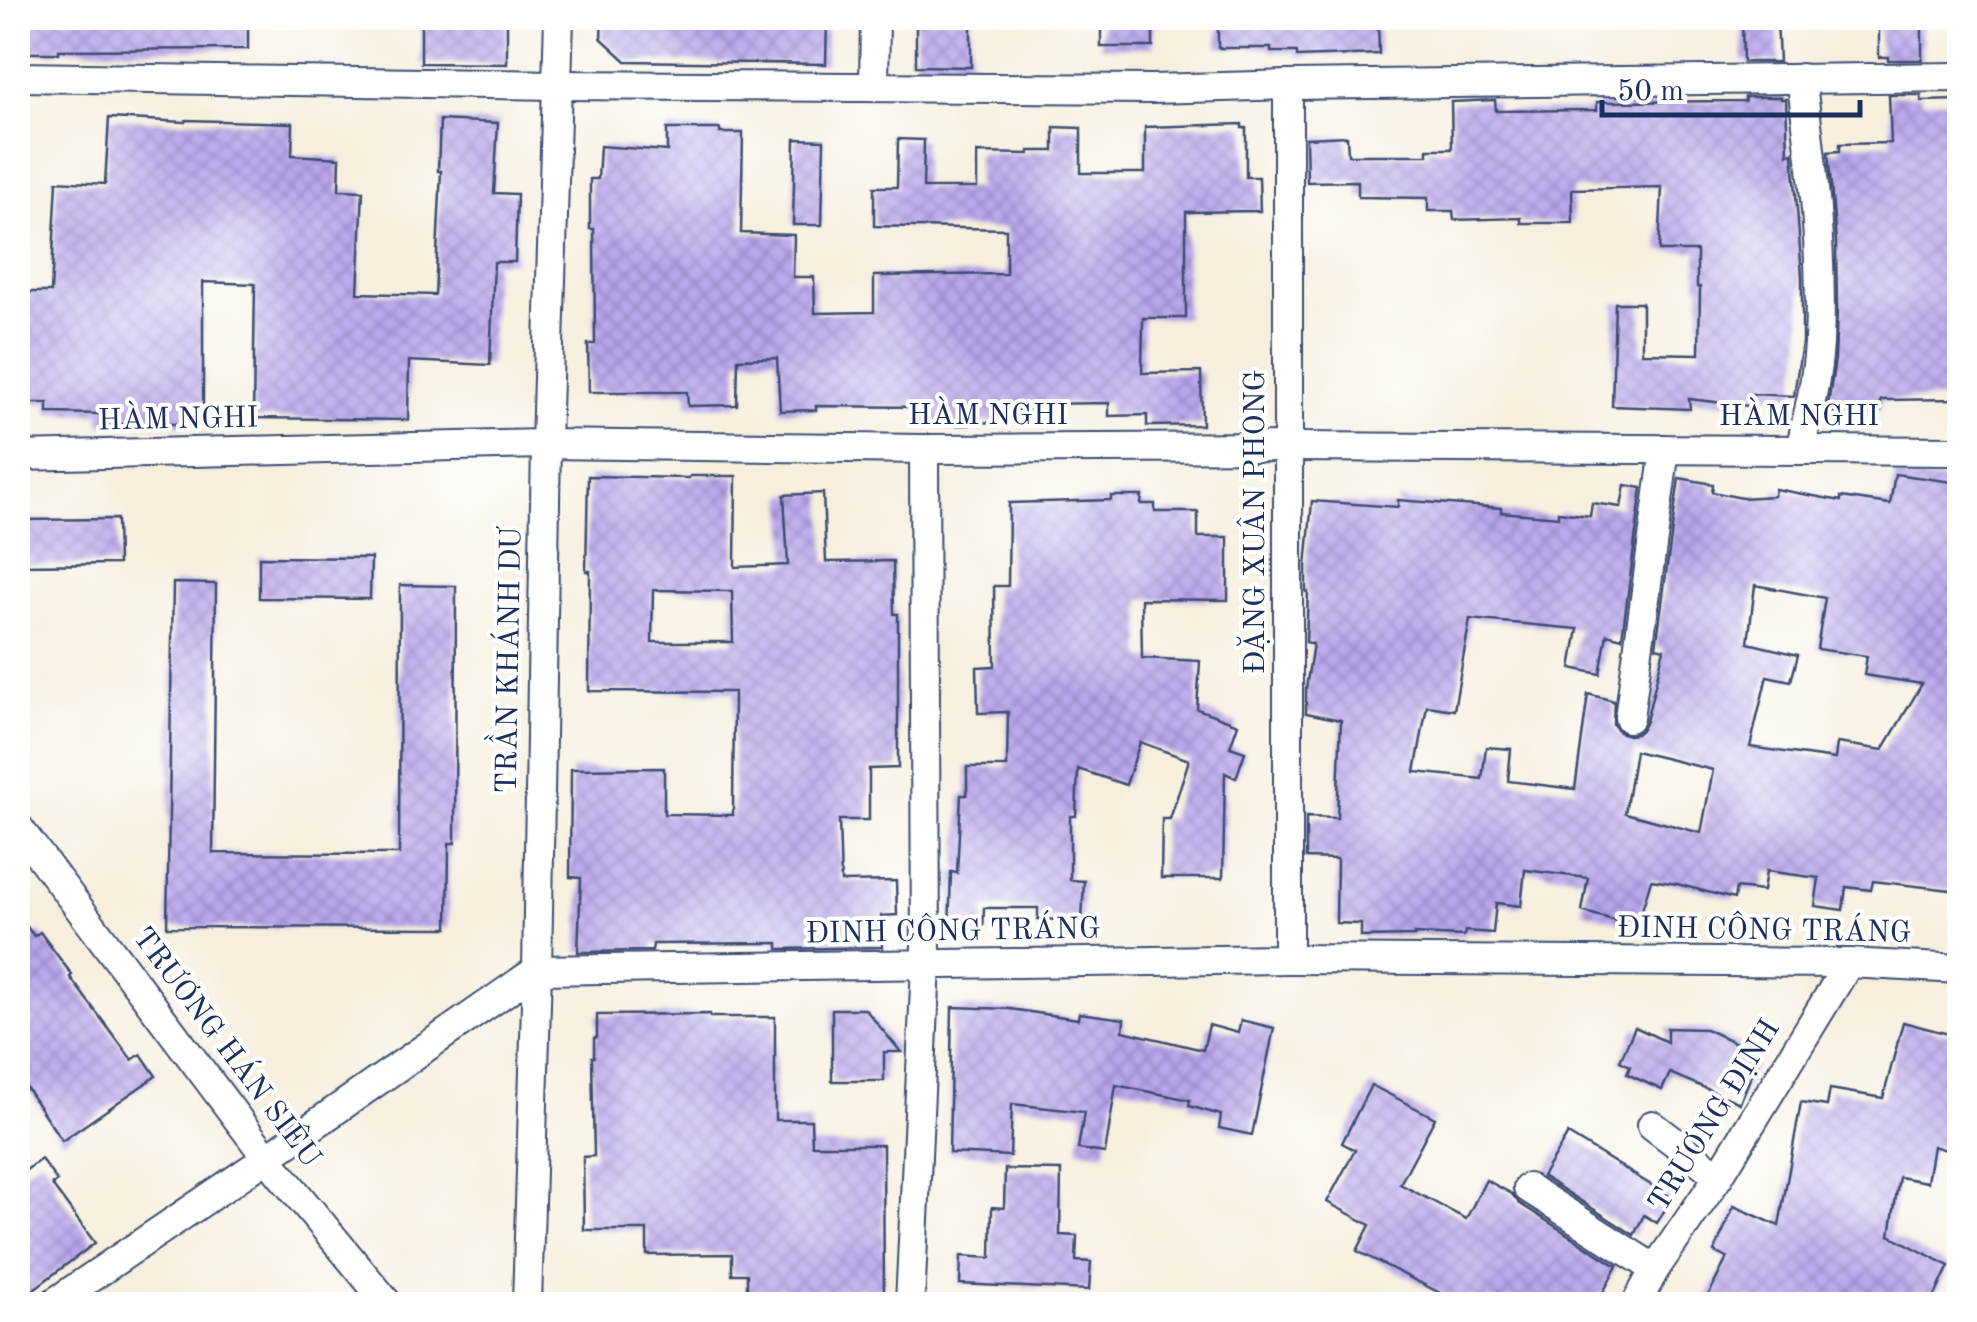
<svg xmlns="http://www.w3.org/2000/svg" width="1977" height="1322" font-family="'Old Standard TT',serif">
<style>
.building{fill:url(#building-cross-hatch);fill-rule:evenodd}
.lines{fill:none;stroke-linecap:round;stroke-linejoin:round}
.street-casing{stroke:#3c4c71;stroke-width:32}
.street{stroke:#fff;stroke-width:28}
.labels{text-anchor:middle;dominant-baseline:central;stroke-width:8;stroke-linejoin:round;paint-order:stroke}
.street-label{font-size:30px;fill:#1b2f5e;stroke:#fff}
</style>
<defs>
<pattern id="building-cross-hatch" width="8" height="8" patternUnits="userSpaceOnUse" patternTransform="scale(2.5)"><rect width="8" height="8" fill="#baa7ed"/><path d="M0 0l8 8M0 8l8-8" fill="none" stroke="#9688c3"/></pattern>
</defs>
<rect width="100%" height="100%" fill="#fff"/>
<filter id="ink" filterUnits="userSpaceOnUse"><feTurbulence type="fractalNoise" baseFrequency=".01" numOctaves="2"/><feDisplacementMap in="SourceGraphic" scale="20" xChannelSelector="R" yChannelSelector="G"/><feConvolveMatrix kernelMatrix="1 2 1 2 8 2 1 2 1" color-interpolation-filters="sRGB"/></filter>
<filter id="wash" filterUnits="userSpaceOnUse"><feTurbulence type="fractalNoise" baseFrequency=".0048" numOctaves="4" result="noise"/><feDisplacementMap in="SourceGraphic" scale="40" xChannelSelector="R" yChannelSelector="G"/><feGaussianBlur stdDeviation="2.25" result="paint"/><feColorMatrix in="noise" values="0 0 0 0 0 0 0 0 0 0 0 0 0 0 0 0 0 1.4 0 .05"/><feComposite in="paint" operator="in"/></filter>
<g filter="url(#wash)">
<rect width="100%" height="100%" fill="#f6efde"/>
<g id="blocks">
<g class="building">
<polygon points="24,18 248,18 248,49 59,50 59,53 23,53"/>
<polygon points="421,18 507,18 507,64 421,63"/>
<polygon points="602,18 827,18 826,64 626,61 601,38"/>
<polygon points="916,18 971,18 971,67 916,66"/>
<rect x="1101" y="18" width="52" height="29"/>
<polygon points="1297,18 1378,18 1379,54 1297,57 1297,52 1271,52 1271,48 1218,48 1218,19"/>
<polygon points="1742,18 1777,18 1779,62 1743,62"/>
<polygon points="1879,18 1922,18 1922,60 1888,60 1888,57 1879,57"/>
<polygon points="1889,95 1921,95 1921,101 1960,100 1960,399 1881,400 1881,411 1827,412 1835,359 1837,310 1836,242 1828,152 1840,151 1840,144 1891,143"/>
<polygon points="1745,97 1781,97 1781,99 1786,99 1788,154 1793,153 1802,277 1802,342 1794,396 1750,394 1749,406 1689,399 1690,409 1612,406 1615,303 1642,303 1642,353 1699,354 1700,287 1697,287 1697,251 1659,251 1662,187 1572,189 1573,223 1521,223 1521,218 1454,220 1453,211 1428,211 1428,198 1358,197 1358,181 1307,182 1306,138 1347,136 1348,155 1428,155 1428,149 1452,149 1451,102 1495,100 1496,111 1597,110 1597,102 1745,101"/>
<polygon points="109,118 185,122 186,120 293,123 292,155 340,158 339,190 363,191 358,293 435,295 441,171 438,171 440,120 498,123 494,193 517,194 515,262 494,262 490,365 409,361 408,420 253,418 255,284 203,282 203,424 100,424 100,414 48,413 48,403 18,403 18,292 51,292 57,181 105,184"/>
<polygon points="1242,124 1242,128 1246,128 1246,177 1259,177 1260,211 1186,212 1186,318 1143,318 1142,373 1201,372 1202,425 1147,426 1147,415 1109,416 1109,403 1039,404 1039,411 1000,411 1000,422 969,423 969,425 921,425 921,407 816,406 816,410 780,411 777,358 738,359 737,405 688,406 687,392 589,392 588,344 595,344 594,229 590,229 590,179 598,179 600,146 667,151 667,129 720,129 720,133 743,133 741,233 794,235 793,277 814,277 815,313 874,312 874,276 1006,274 1006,229 874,226 874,187 897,187 898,139 924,140 923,188 977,188 977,153 1029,154 1029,151 1054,151 1054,127 1081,128 1081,173 1145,173 1145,127"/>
<polygon points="795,139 824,140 822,225 793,225"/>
<path d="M1895,474L1960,483V891L1873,881L1871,890L1846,887L1843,910L1815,906L1819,878L1766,871L1763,891L1736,888L1734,899L1677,884L1651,880L1637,927L1582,911L1588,878L1525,870L1521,906L1496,903L1493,933L1465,931L1464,936L1414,934V936L1361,937V924L1336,923L1337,859L1306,858V817L1337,818L1341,720L1306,713V688L1313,644L1306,642L1308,592H1306V566L1312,501L1398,507V500L1501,508V512L1558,517V512L1590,516L1592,503L1621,507L1625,485L1642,488L1622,638L1607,634L1600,674L1571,668L1578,629L1470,619L1454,710L1427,706L1415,772L1482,779L1486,747L1511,749L1508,781L1575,789L1588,694L1614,701L1613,724L1619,732L1628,735L1636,734L1642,729L1646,721L1664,649L1656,647L1679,478L1713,484L1712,492L1742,498L1774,496L1775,489L1841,501V497L1890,504ZM1755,585L1825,598L1817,649L1867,656L1864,675L1922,684L1883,750L1837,743L1835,759L1750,747L1767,676L1791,681L1798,655L1748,643ZM1635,751L1713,770L1701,833L1625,813Z"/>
<path d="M588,476L689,478L690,476H736L735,567L788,565L784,495L823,493L826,562L893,561L894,614H898V768L869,769V820H839L841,882L896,881L897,915L881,916L882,947L778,949V943L653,944L652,951L578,952L581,878L570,877L571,769L664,768V814L733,815L734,692L589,691L590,571H586ZM653,590L732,591L733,642H652Z"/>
<polygon points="1111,496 1142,496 1141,504 1155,504 1155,512 1198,512 1198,537 1228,537 1228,600 1141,599 1142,658 1200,661 1197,709 1238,724 1230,747 1245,752 1236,778 1225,773 1223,878 1161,878 1162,819 1170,819 1189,760 1140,742 1126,785 1078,769 1076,816 1070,816 1070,880 1084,881 1082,921 1038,919 1038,908 984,908 983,932 949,931 951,872 957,873 961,795 967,795 967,767 1007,767 1008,712 978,713 977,667 995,666 994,586 1008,586 1009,503 1111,500"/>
<polygon points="117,519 118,564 18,565 18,520"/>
<polygon points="259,557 371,558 370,599 259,598"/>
<polygon points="173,583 216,584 213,853 399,854 400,585 456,586 455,843 449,843 448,928 167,927"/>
<polygon points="18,915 34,936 40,932 72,975 70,977 132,1060 141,1054 156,1076 62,1141 18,1075"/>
<polygon points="952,1007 1010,1009 1078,1019 1079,1013 1124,1019 1123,1031 1203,1050 1209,1025 1238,1033 1241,1020 1274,1028 1252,1135 1219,1128 1221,1115 1189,1106 1190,1100 1116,1085 1105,1153 1078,1149 1084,1112 1012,1104 1010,1156 949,1153"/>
<polygon points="832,1009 865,1009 901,1052 884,1052 884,1081 832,1081"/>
<polygon points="710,1014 710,1017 775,1017 775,1120 811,1120 812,1145 883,1145 884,1304 747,1304 747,1274 732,1274 732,1254 647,1255 647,1230 584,1230 583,1157 594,1156 592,1057 594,1057 594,1038 597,1038 597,1015"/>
<polygon points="1903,1022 1960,1037 1960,1154 1933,1146 1927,1182 1899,1177 1890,1235 1949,1266 1931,1304 1704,1304 1727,1258 1714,1252 1734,1206 1779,1226 1801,1102 1827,1106 1830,1089 1883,1098"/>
<polygon points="1635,1027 1667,1042 1667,1028 1706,1029 1760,1054 1740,1103 1670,1073 1662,1090 1627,1074 1630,1066 1620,1061"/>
<polygon points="1371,1085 1435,1118 1400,1184 1466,1219 1486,1180 1512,1194 1519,1203 1617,1266 1597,1304 1462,1304 1357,1251 1370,1225 1327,1202 1355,1150 1342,1143"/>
<polygon points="1568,1134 1672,1198 1657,1223 1644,1215 1634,1235 1542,1176"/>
<polygon points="41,1159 57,1181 52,1185 95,1243 18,1301 18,1176"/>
<polygon points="1005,1169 1061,1170 1060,1235 1077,1236 1076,1261 1091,1262 1089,1290 960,1284 961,1256 991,1258 992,1207 1004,1208"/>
</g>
</g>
</g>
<g filter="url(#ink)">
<use href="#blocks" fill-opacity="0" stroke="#3c4c71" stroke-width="2.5"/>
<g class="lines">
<defs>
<g id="street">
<polyline points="18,77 558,85 1152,89 1288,85 1960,77"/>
<polyline points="1288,85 1288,959"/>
<polyline points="874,87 875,18"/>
<path d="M1800,450C1808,415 1817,379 1819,343C1823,254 1813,166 1801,78"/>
<polyline points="18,456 546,444 924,449 1289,447 1960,451"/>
<polyline points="1629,718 1665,449"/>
<polyline points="18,827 267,1158 388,1304"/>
<polyline points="1652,1125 1719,1176"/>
<polyline points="1528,1188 1655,1269"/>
<polyline points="52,1304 267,1158 537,970 1288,959 1849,963 1960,969"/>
<polyline points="527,1304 537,970 546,444 559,18"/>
<polyline points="910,1304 926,965 924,449"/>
<polyline points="1636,1304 1655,1269 1719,1176 1849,963"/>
</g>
</defs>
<use href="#street" class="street-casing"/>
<use href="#street" class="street"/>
</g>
</g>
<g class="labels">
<g class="street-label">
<text x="988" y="416">HÀM NGHI</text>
<text x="1799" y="417">HÀM NGHI</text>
<text transform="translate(178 420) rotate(-1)">HÀM NGHI</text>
<text transform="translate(1256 522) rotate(-90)">ĐẶNG XUÂN PHONG</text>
<text transform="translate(510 660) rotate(-89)">TRẦN KHÁNH DƯ</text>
<text transform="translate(1764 931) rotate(1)">ĐINH CÔNG TRÁNG</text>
<text transform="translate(953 932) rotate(-1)">ĐINH CÔNG TRÁNG</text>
<text transform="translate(226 1048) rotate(53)">TRƯƠNG HÁN SIÊU</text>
<text transform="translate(1715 1116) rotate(-58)">TRƯƠNG ĐỊNH</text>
</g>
</g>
<rect width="1977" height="1322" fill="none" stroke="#fff" stroke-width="60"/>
<path d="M1602 100v15h258v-15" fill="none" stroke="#1b2f5e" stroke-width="5"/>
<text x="1617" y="100" font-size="30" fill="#1b2f5e" stroke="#ffffff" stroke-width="8" paint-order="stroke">50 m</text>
</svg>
